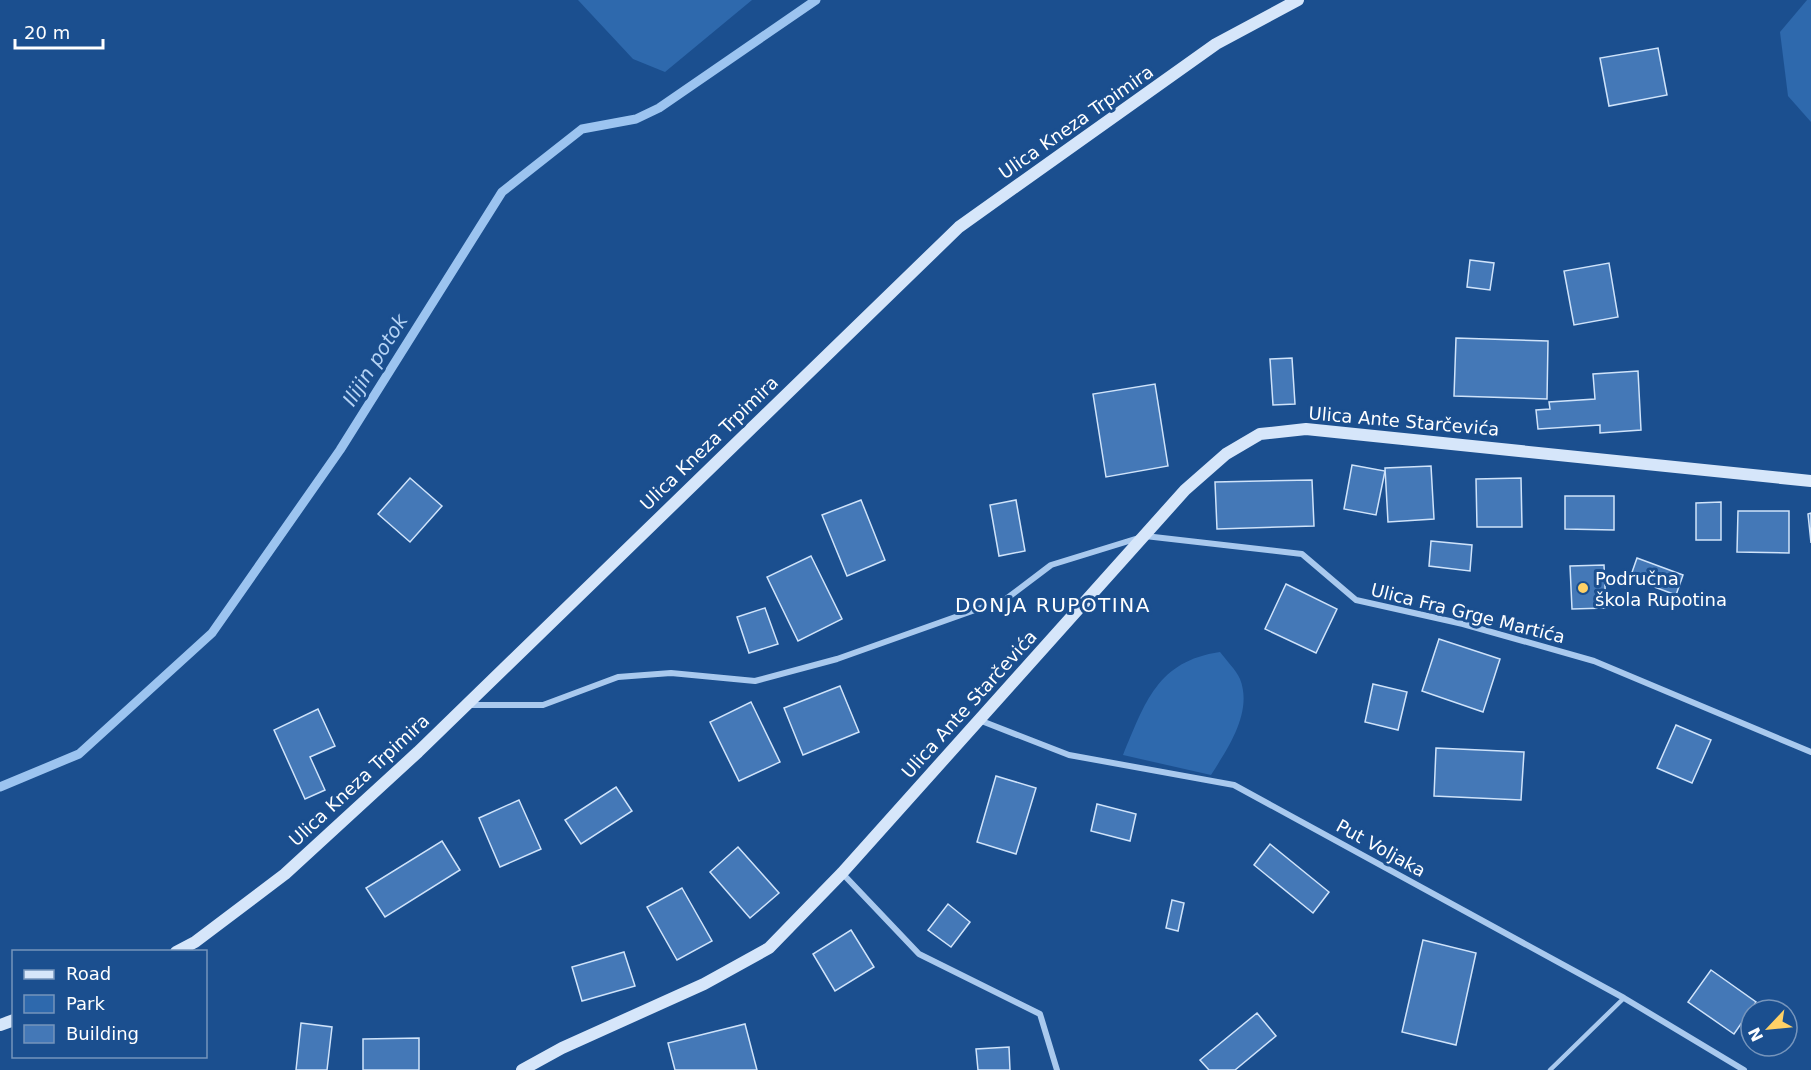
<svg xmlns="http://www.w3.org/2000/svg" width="1811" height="1070" font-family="'DejaVu Sans',sans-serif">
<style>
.green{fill:#2e69ad}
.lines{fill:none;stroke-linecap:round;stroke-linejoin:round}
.stream{stroke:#9cc4f0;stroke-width:9}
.building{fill:#4478b7;stroke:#cfe3fa;stroke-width:1.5}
.lane{stroke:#a9c9ee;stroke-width:4.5}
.street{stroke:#a9c9ee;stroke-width:6}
.secondary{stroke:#d6e6fa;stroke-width:12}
.poi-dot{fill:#ffd166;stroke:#1b4f8f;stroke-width:2}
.labels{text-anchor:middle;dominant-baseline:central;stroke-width:6;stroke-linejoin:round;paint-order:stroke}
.street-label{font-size:18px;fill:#fff;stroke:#1b4f8f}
.poi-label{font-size:18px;fill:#fff;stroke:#1b4f8f;text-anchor:start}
.water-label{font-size:20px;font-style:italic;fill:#b5d3f5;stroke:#1b4f8f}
.neighbourhood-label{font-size:20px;letter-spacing:1.5px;fill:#fff;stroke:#1b4f8f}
</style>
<rect width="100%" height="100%" fill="#1b4f8f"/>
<g class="green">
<polygon points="578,0 752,0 665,72 633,59"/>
<polygon points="1807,0 1811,0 1811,122 1788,96 1780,32"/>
<path d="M1220,652C1226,660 1236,670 1240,679C1253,712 1228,748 1211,775L1123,755C1145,703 1157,661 1220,652Z"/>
</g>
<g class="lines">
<polyline class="stream" points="0,787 79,754 212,633 340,450 502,192 582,129 636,119 659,108 816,0"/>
</g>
<g class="building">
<polygon points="1658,48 1667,95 1609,106 1600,58"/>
<polygon points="1470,260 1494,263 1490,290 1467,287"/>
<polygon points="1609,263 1618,317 1574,325 1564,271"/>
<polygon points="1456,338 1548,341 1547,399 1454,396"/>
<polygon points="1292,358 1295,404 1273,405 1270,359"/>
<polygon points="1638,371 1641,430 1600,433 1600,425 1538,429 1536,410 1550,409 1549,402 1595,399 1593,374"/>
<polygon points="1155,384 1168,466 1106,477 1093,394"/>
<polygon points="1352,465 1385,471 1376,515 1344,509"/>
<polygon points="1431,466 1434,519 1388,522 1385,468"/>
<polygon points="410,478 442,506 410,542 378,514"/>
<polygon points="1521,478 1522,527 1477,527 1476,479"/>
<polygon points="1312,480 1314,526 1217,529 1215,482"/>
<polygon points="1565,496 1614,496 1614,530 1565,529"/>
<polygon points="861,500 885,560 847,576 822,515"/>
<polygon points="1016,500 1025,551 999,556 990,505"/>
<polygon points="1721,502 1721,540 1696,540 1696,503"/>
<polygon points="1738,511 1789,511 1789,553 1737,552"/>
<polygon points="1811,513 1811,543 1808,514"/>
<polygon points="1431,541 1472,545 1470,571 1429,566"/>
<polygon points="811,556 842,619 798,641 767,577"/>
<polygon points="1637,558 1683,575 1676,595 1630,578"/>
<polygon points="1604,565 1606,608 1572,609 1570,566"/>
<polygon points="1286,584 1337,609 1316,653 1265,629"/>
<polygon points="765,608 778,644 749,653 737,617"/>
<polygon points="1439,639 1500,659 1483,712 1422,691"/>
<polygon points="1373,684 1407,692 1398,730 1365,722"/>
<polygon points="840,686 859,732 803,755 784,708"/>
<polygon points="751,702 780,762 739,781 710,722"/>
<polygon points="318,709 335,746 310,757 325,790 305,799 274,730"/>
<polygon points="1676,725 1711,740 1692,783 1657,768"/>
<polygon points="1436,748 1524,752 1521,800 1434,796"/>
<polygon points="996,776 1036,788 1016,854 977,842"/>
<polygon points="616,787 632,811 581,844 565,820"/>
<polygon points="519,800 541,849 500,867 479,818"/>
<polygon points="1097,804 1136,814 1130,841 1091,831"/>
<polygon points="442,841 460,870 385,917 366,888"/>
<polygon points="1270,844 1329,892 1313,913 1254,865"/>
<polygon points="738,847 779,893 750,918 710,872"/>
<polygon points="682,888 712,941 677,960 647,907"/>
<polygon points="1172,900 1184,903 1178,931 1166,928"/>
<polygon points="948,904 970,922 951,947 928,930"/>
<polygon points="851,930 874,967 835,991 813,954"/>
<polygon points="1423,940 1476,953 1456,1045 1402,1032"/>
<polygon points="624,952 635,986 582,1001 572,967"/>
<polygon points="1711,970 1756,1002 1734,1034 1688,1002"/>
<polygon points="1257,1013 1276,1036 1235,1070 1209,1070 1200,1060"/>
<polygon points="301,1023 332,1027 327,1070 296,1070"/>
<polygon points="745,1024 757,1070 675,1070 668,1043"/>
<polygon points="419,1038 419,1070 363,1070 363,1039"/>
<polygon points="1009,1047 1010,1070 978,1070 976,1049"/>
</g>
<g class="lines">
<polyline class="lane" points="1550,1070 1624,998"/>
<g class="street">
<polyline points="468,705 543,705 618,677 671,673 755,681 837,659 1006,599 1051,565 1145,536 1302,554 1356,600 1463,624 1594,661 1811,752"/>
<polyline points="979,720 1069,755 1234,785 1624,998 1744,1070"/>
<polyline points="842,873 919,954 1040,1014 1057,1070"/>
</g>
<g class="secondary">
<polyline points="176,952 195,942 285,874 418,752 959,227 1216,44 1298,0"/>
<polyline points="0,1025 14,1020"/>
<polyline points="522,1070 562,1048 704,984 769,948 842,873 1185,490 1226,454 1260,434 1306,429 1811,481"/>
</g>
</g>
<circle class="poi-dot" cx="1583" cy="588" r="6"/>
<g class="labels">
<g class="street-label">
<text transform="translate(1076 122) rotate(-35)">Ulica Kneza Trpimira</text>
<text transform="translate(1404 421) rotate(5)">Ulica Ante Starčevića</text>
<text transform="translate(709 443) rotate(-44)">Ulica Kneza Trpimira</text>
<text transform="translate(1468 613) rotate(14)">Ulica Fra Grge Martića</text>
<text transform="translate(969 704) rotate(-48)">Ulica Ante Starčevića</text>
<text transform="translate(359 780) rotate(-43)">Ulica Kneza Trpimira</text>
<text transform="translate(1381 848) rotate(29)">Put Voljaka</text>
</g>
<g class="poi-label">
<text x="1595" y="578">Područna<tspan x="1595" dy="21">škola Rupotina</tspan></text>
</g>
<g class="water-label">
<text transform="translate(375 360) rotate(-58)">Ilijin potok</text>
</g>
<g class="neighbourhood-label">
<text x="1053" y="605">DONJA RUPOTINA</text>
</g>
</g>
<rect x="12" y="950" width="195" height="108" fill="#1b4f8f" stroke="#7695bc" stroke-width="1.5"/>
<rect x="24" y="970" width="30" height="9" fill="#d6e6fa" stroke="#7695bc" stroke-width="1.5"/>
<text x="66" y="980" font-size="18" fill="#ffffff">Road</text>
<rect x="24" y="995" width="30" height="18" fill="#2e69ad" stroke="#7695bc" stroke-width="1.5"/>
<text x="66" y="1010" font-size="18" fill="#ffffff">Park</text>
<rect x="24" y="1025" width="30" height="18" fill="#4478b7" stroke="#7695bc" stroke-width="1.5"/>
<text x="66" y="1040" font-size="18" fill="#ffffff">Building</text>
<g transform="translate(1769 1028) rotate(244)"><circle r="28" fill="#1b4f8f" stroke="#7695bc" stroke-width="1.5"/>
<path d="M0-4.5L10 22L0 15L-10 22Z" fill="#ffd166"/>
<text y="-9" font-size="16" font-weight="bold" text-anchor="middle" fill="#ffffff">N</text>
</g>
<path d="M15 39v9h88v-9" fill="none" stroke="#ffffff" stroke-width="3"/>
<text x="24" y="39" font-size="18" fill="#ffffff" stroke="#1b4f8f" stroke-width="4.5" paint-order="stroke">20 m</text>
</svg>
